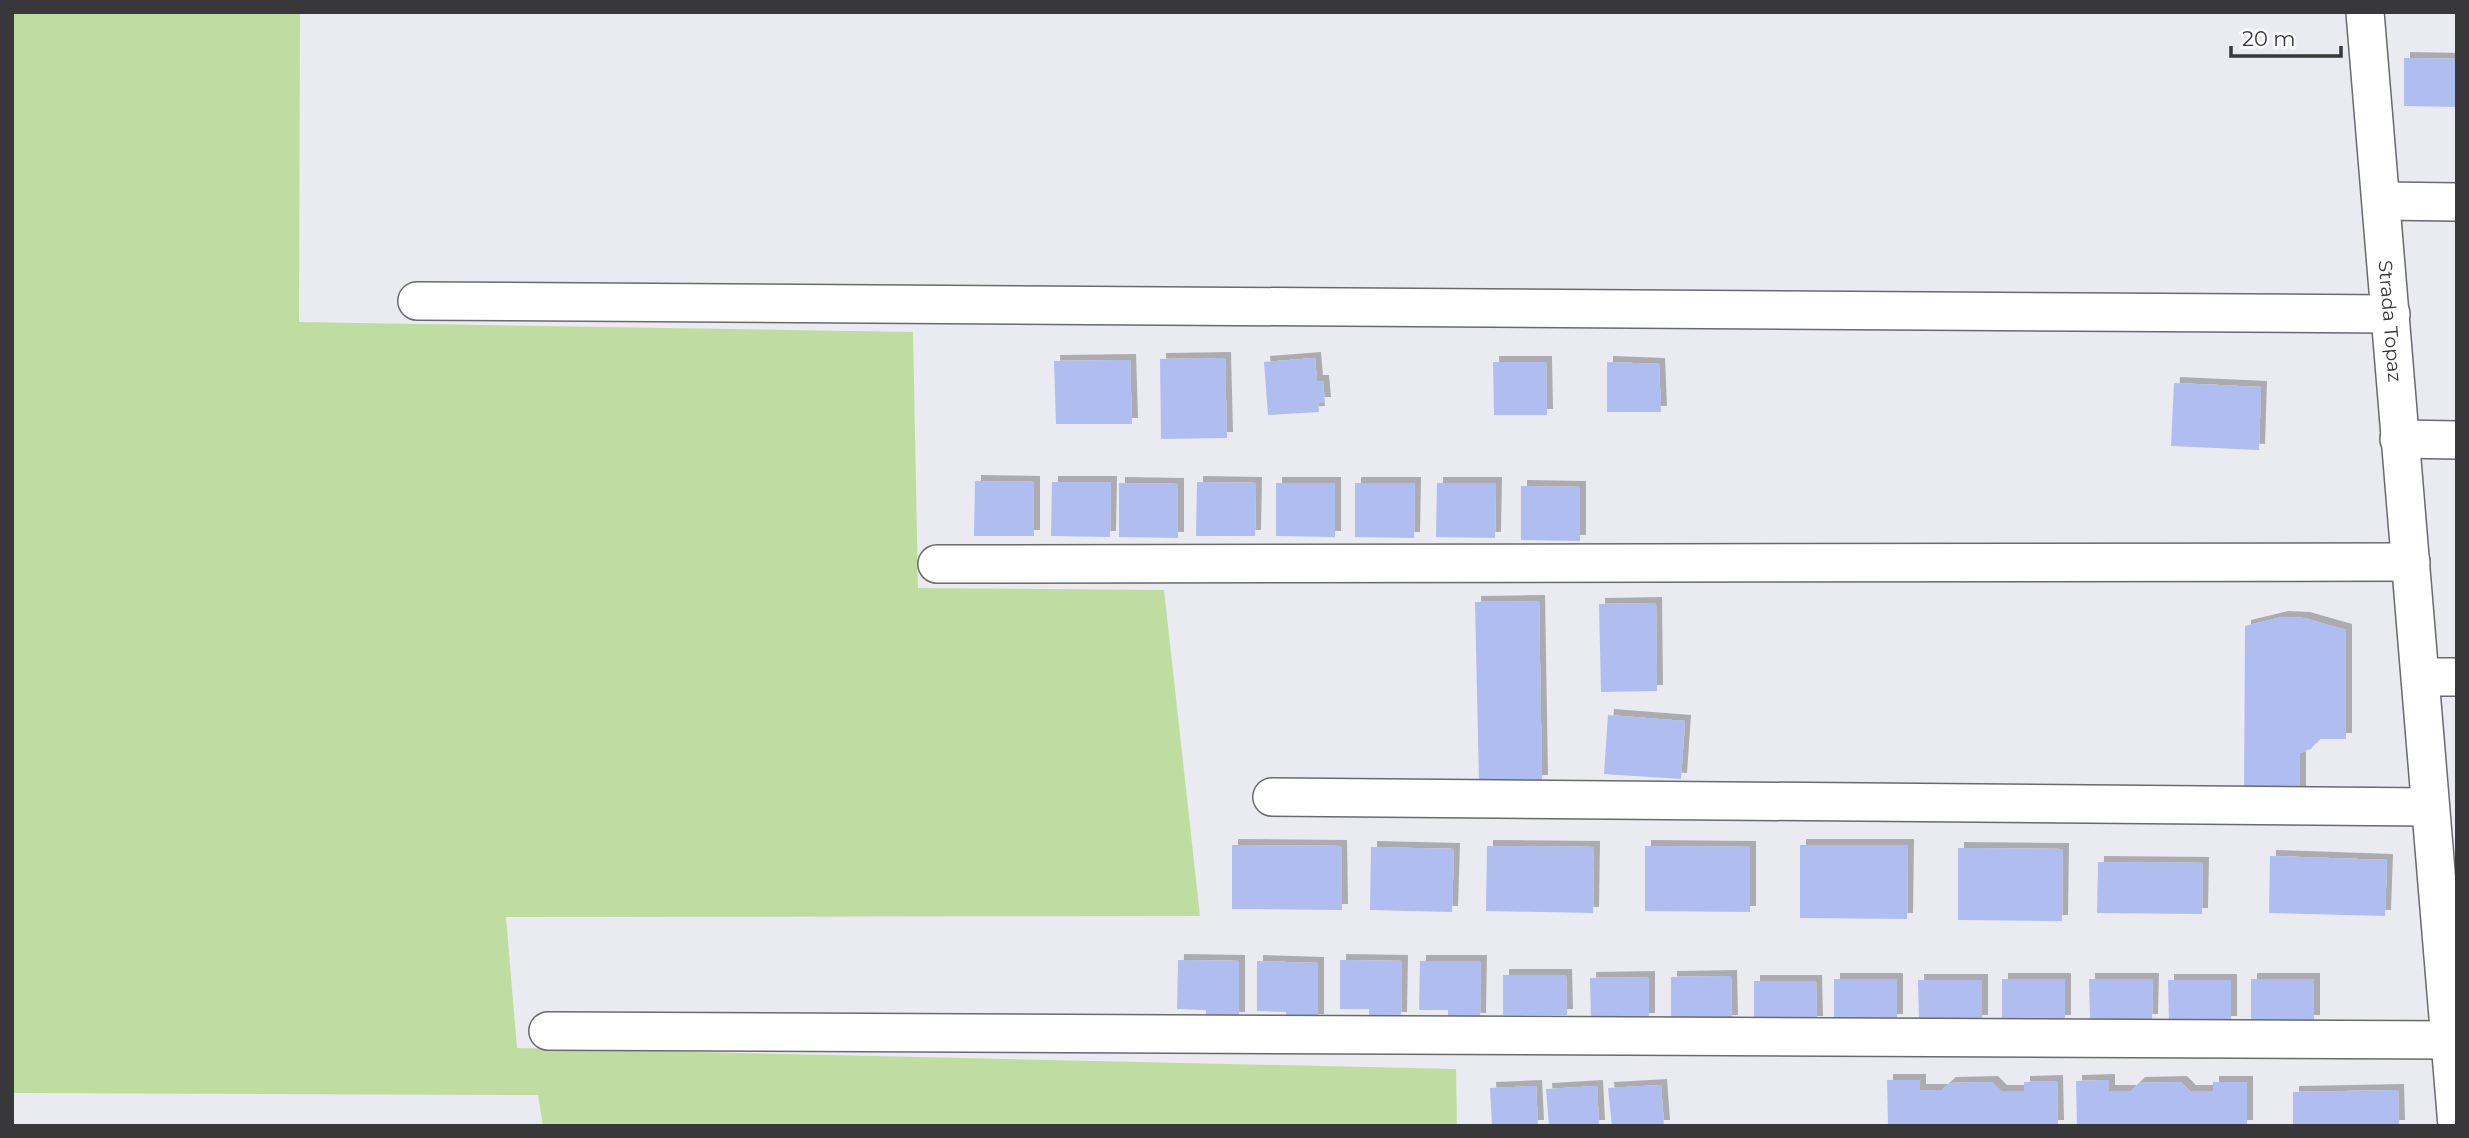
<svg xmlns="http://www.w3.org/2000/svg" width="2469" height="1138" font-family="Montserrat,sans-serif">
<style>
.green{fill:#bfdda1}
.building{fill:#b0bdf1;filter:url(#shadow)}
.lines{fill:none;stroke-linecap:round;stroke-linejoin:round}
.minor-casing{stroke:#686a6e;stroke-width:40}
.minor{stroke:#fff;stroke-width:37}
.labels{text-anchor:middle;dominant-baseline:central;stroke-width:5;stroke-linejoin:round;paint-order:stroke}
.street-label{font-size:19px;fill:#38383a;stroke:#fff}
</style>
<defs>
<filter id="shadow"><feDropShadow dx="6" dy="-6" stdDeviation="0" flood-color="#0004"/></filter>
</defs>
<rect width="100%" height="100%" fill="#eaebf0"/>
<polygon class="green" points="12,12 300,12 299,322 913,332 918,588 1164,590 1200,916 506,917 517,1048 1456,1069 1457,1126 543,1126 538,1095 12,1093"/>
<g class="building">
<polygon points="2404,58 2457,59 2457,107 2404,106"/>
<polygon points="1225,358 1227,438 1161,439 1160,359"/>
<polygon points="1315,358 1317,381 1323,381 1325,403 1318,403 1319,412 1268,415 1264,362"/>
<polygon points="1130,360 1132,424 1056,424 1054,361"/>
<polygon points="1493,362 1546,362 1547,415 1494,415"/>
<polygon points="1607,362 1659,364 1661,412 1607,412"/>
<polygon points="2174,383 2261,387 2259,450 2171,446"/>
<polygon points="975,481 1034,482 1034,536 974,536"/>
<polygon points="1052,482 1111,482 1110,537 1051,536"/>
<polygon points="1197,482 1256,483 1255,536 1196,536"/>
<polygon points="1119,483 1178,484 1178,538 1119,537"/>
<polygon points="1276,483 1335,483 1335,537 1276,536"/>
<polygon points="1355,483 1415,483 1414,538 1355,537"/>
<polygon points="1437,483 1496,483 1495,538 1436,537"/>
<polygon points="1521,486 1580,487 1580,541 1521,540"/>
<polygon points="1539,601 1542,781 1479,782 1475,602"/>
<polygon points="1656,603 1657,691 1601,692 1599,604"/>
<polygon points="2282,617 2304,618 2346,630 2346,739 2319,739 2311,749 2300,753 2300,796 2244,795 2245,626"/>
<polygon points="1608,715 1685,721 1681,779 1604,774"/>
<polygon points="1232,845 1341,846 1342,910 1232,909"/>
<polygon points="1800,845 1908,845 1907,919 1800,918"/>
<polygon points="1487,846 1594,847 1593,913 1486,911"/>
<polygon points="1645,846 1750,847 1750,912 1645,911"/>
<polygon points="1371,847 1454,849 1452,912 1370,910"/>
<polygon points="1958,848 2063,849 2062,921 1958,920"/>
<polygon points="2270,856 2387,860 2385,916 2269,913"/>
<polygon points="2098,862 2203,863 2202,914 2097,913"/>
<polygon points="1178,960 1239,961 1239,1018 1206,1018 1206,1010 1177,1009"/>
<polygon points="1340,960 1402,961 1401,1018 1369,1018 1369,1009 1340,1009"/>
<polygon points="1257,961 1318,963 1318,1020 1286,1020 1286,1012 1257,1011"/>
<polygon points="1420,961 1481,961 1480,1019 1448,1018 1448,1010 1419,1010"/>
<polygon points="1503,975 1566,975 1567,1015 1503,1015"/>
<polygon points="1731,976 1732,1021 1671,1022 1671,977"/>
<polygon points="1649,977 1649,1019 1591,1021 1590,978"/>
<polygon points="1834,979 1897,979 1897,1020 1834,1021"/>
<rect x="2002" y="979" width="63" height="42"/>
<polygon points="2089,979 2153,979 2152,1020 2090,1021"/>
<rect x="2251" y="979" width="63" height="42"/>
<polygon points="1918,980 1982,980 1982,1021 1919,1021"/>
<polygon points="2168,980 2231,980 2231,1022 2169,1022"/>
<polygon points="1754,981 1816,981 1817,1022 1754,1022"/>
<polygon points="1887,1080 1920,1080 1920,1090 1942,1090 1950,1083 1992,1082 2001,1091 2024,1091 2024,1082 2057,1081 2058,1126 1888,1126"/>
<polygon points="2109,1080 2109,1091 2131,1091 2139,1083 2181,1082 2190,1091 2213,1091 2213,1082 2247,1082 2247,1126 2077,1126 2076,1081"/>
<polygon points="1661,1085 1664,1126 1612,1126 1608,1088"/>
<polygon points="1536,1086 1538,1126 1492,1126 1490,1088"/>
<polygon points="1597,1086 1599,1126 1549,1126 1546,1089"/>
<polygon points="2398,1090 2399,1126 2293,1126 2293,1092"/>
</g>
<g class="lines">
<defs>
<g id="minor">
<path id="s1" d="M2365,12L2457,1126"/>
<polyline points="2382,201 2457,202"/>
<polyline points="417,301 2391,314"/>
<polyline points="2399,439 2457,440"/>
<polyline points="937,564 2411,562"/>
<polyline points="2421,677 2457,677"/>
<polyline points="1272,797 2430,807"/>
<polyline points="548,1031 2457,1040"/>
</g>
</defs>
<use href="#minor" class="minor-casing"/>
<use href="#minor" class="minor"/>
</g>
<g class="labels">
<g class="street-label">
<text stroke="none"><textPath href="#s1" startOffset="310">Strada Topaz</textPath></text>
</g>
</g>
<rect width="2469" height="1138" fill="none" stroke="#38383a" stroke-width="28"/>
<path d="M2231 46v10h110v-10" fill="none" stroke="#38383a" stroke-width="3.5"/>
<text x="2242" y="46" font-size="21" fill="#38383a" stroke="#ffffff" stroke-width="5" paint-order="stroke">20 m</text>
</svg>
